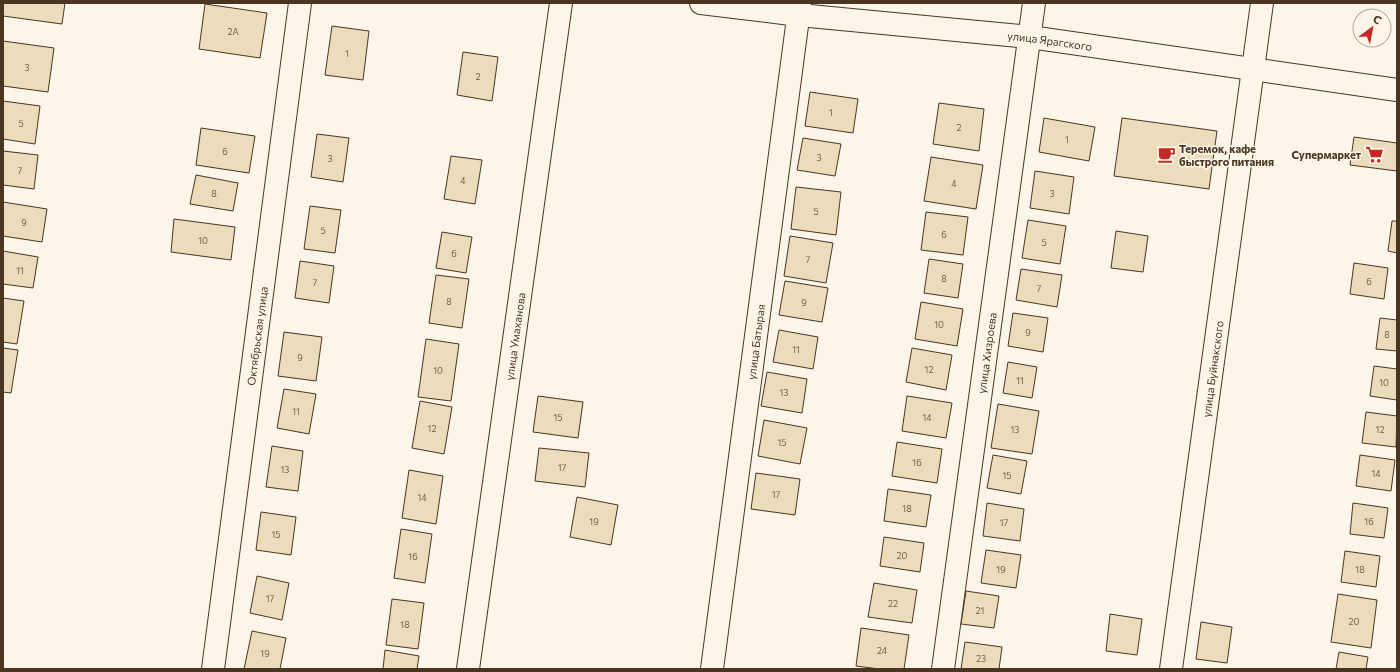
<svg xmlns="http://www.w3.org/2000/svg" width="1400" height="672" font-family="Commissioner,sans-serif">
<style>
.building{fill:#ecdcbc;stroke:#4a3520}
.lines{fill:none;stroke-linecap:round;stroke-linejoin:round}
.minor-casing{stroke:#4a3520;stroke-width:24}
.major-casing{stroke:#4a3520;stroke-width:24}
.minor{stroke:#fbf6e9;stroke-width:22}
.major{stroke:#fbf6e9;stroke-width:22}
.labels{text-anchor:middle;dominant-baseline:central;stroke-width:3;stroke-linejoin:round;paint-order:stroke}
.number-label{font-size:9px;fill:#725f47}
.street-label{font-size:11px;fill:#4a3520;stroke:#fbf6e9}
.poi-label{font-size:11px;font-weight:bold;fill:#4a3520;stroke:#fbf6e9;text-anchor:start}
</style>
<rect width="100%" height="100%" fill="#fbf6e9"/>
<g class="building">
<polygon points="3,3 65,3 62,24 3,16"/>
<polygon points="205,4 267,13 260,58 199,49"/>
<polygon points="332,26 369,31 363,80 325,75"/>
<polygon points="3,41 54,48 48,92 3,86"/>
<polygon points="463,52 498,57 492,101 457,95"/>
<polygon points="810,92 858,99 853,133 805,126"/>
<polygon points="3,101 40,106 35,144 3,139"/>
<polygon points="939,103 984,109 979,151 933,144"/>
<polygon points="1044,118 1095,127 1089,161 1039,152"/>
<polygon points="1122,118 1217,131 1209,189 1114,176"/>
<polygon points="201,128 255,136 249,173 196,165"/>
<polygon points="317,134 349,138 343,182 311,177"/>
<polygon points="1354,137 1397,143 1397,171 1350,165"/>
<polygon points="803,138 841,144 835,176 797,170"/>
<polygon points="3,151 38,155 34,189 3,185"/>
<polygon points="451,156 482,160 475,204 444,199"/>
<polygon points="931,157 983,165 976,209 924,201"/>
<polygon points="1035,171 1074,177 1069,214 1030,208"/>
<polygon points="196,175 238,183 233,211 190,204"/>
<polygon points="796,187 841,192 836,235 791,229"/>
<polygon points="3,202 47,209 42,242 3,236"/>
<polygon points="310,206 341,210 335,253 304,249"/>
<polygon points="926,212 968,217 963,255 921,250"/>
<polygon points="174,219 235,227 231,260 171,252"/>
<polygon points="1028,220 1066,226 1060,264 1022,258"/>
<polygon points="1392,221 1397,221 1397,253 1388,251"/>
<polygon points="1116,231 1148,236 1143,272 1111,268"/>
<polygon points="442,232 472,237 466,273 436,268"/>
<polygon points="790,236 833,243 826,283 784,276"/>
<polygon points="3,251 38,257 33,288 3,284"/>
<polygon points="929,259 963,264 958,298 924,293"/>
<polygon points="300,261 334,266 329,303 295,298"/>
<polygon points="1354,263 1388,268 1384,299 1350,294"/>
<polygon points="1021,269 1062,275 1057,307 1016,300"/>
<polygon points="436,275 469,279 462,328 429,323"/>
<polygon points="785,281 828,288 822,322 779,315"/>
<polygon points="3,298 24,301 17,344 3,342"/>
<polygon points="921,302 963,309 957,346 915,339"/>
<polygon points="1013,313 1048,318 1043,352 1008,346"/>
<polygon points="1380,318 1397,320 1397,351 1376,349"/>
<polygon points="779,330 818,337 813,369 773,362"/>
<polygon points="284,332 322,337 316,381 278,376"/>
<polygon points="426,339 459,344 451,401 418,397"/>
<polygon points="3,348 18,350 11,393 3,392"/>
<polygon points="912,348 952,355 946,390 906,382"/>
<polygon points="1008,362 1037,367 1032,398 1003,393"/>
<polygon points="1374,366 1397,369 1397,400 1370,396"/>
<polygon points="767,372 807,379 802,413 761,406"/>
<polygon points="284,389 316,394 309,434 277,428"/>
<polygon points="538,396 583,402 578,438 533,432"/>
<polygon points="907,396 952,403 946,438 902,431"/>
<polygon points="420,401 452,407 444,454 412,448"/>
<polygon points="998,404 1039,411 1032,454 991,448"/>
<polygon points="1366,412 1397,416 1396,447 1362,443"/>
<polygon points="764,420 807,428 800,464 758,456"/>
<polygon points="897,442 942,449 937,483 892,476"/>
<polygon points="272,446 303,451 298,491 266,487"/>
<polygon points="539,448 589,453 585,487 535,481"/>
<polygon points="993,455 1027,461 1021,494 987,488"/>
<polygon points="1360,455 1395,460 1391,491 1356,486"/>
<polygon points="409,470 443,476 436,524 402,518"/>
<polygon points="756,473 800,479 795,515 751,509"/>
<polygon points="888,489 931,495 926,527 884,521"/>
<polygon points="577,497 618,505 611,545 570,537"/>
<polygon points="987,503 1024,509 1020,541 983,536"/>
<polygon points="1353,503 1388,508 1384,538 1350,534"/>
<polygon points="261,512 296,517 291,555 256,550"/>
<polygon points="401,529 432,534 425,583 394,578"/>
<polygon points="884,537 924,543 920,572 880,566"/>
<polygon points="986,550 1021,555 1016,588 981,583"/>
<polygon points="1345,551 1380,556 1376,587 1341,582"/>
<polygon points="257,576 289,583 282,620 250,613"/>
<polygon points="874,583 917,590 912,623 868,617"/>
<polygon points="966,591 999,596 994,628 961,624"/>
<polygon points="1338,594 1377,600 1371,648 1331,642"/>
<polygon points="392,599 424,603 418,649 386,645"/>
<polygon points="1110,614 1142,619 1137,655 1106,651"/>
<polygon points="1201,622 1232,627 1227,663 1196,659"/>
<polygon points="861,628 909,635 904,669 879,669 856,666"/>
<polygon points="252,631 286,638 280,669 244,669"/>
<polygon points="965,642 1002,647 999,669 961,669"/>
<polygon points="385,650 419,656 417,669 383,669"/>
<polygon points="1339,652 1368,657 1366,669 1336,669"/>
</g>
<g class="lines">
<defs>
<g id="minor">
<path id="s1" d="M213,669L300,3"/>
<path id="s2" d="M468,669L561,3"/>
<path id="s3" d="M712,669L800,3"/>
<path id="s4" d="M943,669L1034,3"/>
<path id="s5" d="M1171,669L1262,3"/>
</g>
<g id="major">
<path id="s6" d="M701,3L799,15L1030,37L1397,90"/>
</g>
</defs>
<use href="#minor" class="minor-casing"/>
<use href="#major" class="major-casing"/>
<use href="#minor" class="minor"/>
<use href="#major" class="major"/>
</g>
<defs>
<symbol id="cafe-bare" viewBox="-9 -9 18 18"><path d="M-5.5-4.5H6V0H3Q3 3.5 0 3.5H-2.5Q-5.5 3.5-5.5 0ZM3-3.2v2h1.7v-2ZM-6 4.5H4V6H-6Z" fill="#c62828" stroke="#fbf6e9" stroke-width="2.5" paint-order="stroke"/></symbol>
<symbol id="supermarket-bare" viewBox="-9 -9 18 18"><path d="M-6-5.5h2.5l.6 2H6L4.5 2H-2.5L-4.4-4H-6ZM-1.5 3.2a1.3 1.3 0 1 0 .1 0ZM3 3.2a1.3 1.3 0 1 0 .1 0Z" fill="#c62828" stroke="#fbf6e9" stroke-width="2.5" paint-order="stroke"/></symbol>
</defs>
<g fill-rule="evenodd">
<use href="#cafe-bare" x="1154" y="142" width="25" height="25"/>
<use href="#supermarket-bare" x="1362" y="142" width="25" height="25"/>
</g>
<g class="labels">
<g class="number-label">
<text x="233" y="31">2А</text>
<text x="347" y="53">1</text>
<text x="27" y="67">3</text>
<text x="478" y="76">2</text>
<text x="831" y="112">1</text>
<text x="21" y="123">5</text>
<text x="959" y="127">2</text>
<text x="1067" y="139">1</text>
<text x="225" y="151">6</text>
<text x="819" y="157">3</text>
<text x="330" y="158">3</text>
<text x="20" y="170">7</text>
<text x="463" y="180">4</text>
<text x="954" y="183">4</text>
<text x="214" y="193">8</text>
<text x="1052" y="193">3</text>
<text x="816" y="211">5</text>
<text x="24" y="222">9</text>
<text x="323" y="230">5</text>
<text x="944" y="234">6</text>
<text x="203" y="240">10</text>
<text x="1044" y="242">5</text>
<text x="454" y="253">6</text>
<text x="808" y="259">7</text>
<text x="20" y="270">11</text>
<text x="944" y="278">8</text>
<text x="1369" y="281">6</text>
<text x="315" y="282">7</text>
<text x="1039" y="288">7</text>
<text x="449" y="301">8</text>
<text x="804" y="302">9</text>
<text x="939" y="324">10</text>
<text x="1028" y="332">9</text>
<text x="1387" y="334">8</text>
<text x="796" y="349">11</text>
<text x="300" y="357">9</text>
<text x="929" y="369">12</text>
<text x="438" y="370">10</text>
<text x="1020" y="380">11</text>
<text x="1384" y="382">10</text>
<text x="784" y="392">13</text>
<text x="296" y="411">11</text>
<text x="558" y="417">15</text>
<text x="927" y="417">14</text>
<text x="432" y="428">12</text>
<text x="1015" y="429">13</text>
<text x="1380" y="429">12</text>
<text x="782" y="442">15</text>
<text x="917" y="462">16</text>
<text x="562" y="467">17</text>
<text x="285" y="469">13</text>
<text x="1376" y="473">14</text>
<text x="1007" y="475">15</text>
<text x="776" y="494">17</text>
<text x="422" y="497">14</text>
<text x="907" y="508">18</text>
<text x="594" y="521">19</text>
<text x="1369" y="521">16</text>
<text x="1004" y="522">17</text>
<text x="276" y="534">15</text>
<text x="902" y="555">20</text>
<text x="413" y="556">16</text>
<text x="1001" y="569">19</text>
<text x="1360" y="569">18</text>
<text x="270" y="598">17</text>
<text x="893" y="603">22</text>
<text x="980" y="610">21</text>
<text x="1354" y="621">20</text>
<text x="405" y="624">18</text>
<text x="882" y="650">24</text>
<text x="265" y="653">19</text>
<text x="981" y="658">23</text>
</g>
<g class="street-label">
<text stroke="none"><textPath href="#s6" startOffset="351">улица Ярагского</textPath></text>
<text stroke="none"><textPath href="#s1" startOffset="336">Октябрьская улица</textPath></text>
<text stroke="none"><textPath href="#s2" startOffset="336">улица Умаханова</textPath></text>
<text stroke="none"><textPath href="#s3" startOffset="330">улица Батырая</textPath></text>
<text stroke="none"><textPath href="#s4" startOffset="319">улица Хизроева</textPath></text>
<text stroke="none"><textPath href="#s5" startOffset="303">улица Буйнакского</textPath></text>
</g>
<g class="poi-label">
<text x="1179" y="148">Теремок, кафе<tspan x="1179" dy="13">быстрого питания</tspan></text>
<text x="1361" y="154" text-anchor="end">Супермаркет</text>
</g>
</g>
<rect width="1400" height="672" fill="none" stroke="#4a3520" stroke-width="8"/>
<g transform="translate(1372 28) rotate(32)"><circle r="19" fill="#fbf6e9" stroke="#b4a999"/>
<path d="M0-3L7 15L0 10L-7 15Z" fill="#c62828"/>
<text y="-6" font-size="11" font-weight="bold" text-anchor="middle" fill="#4a3520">С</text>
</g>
</svg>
